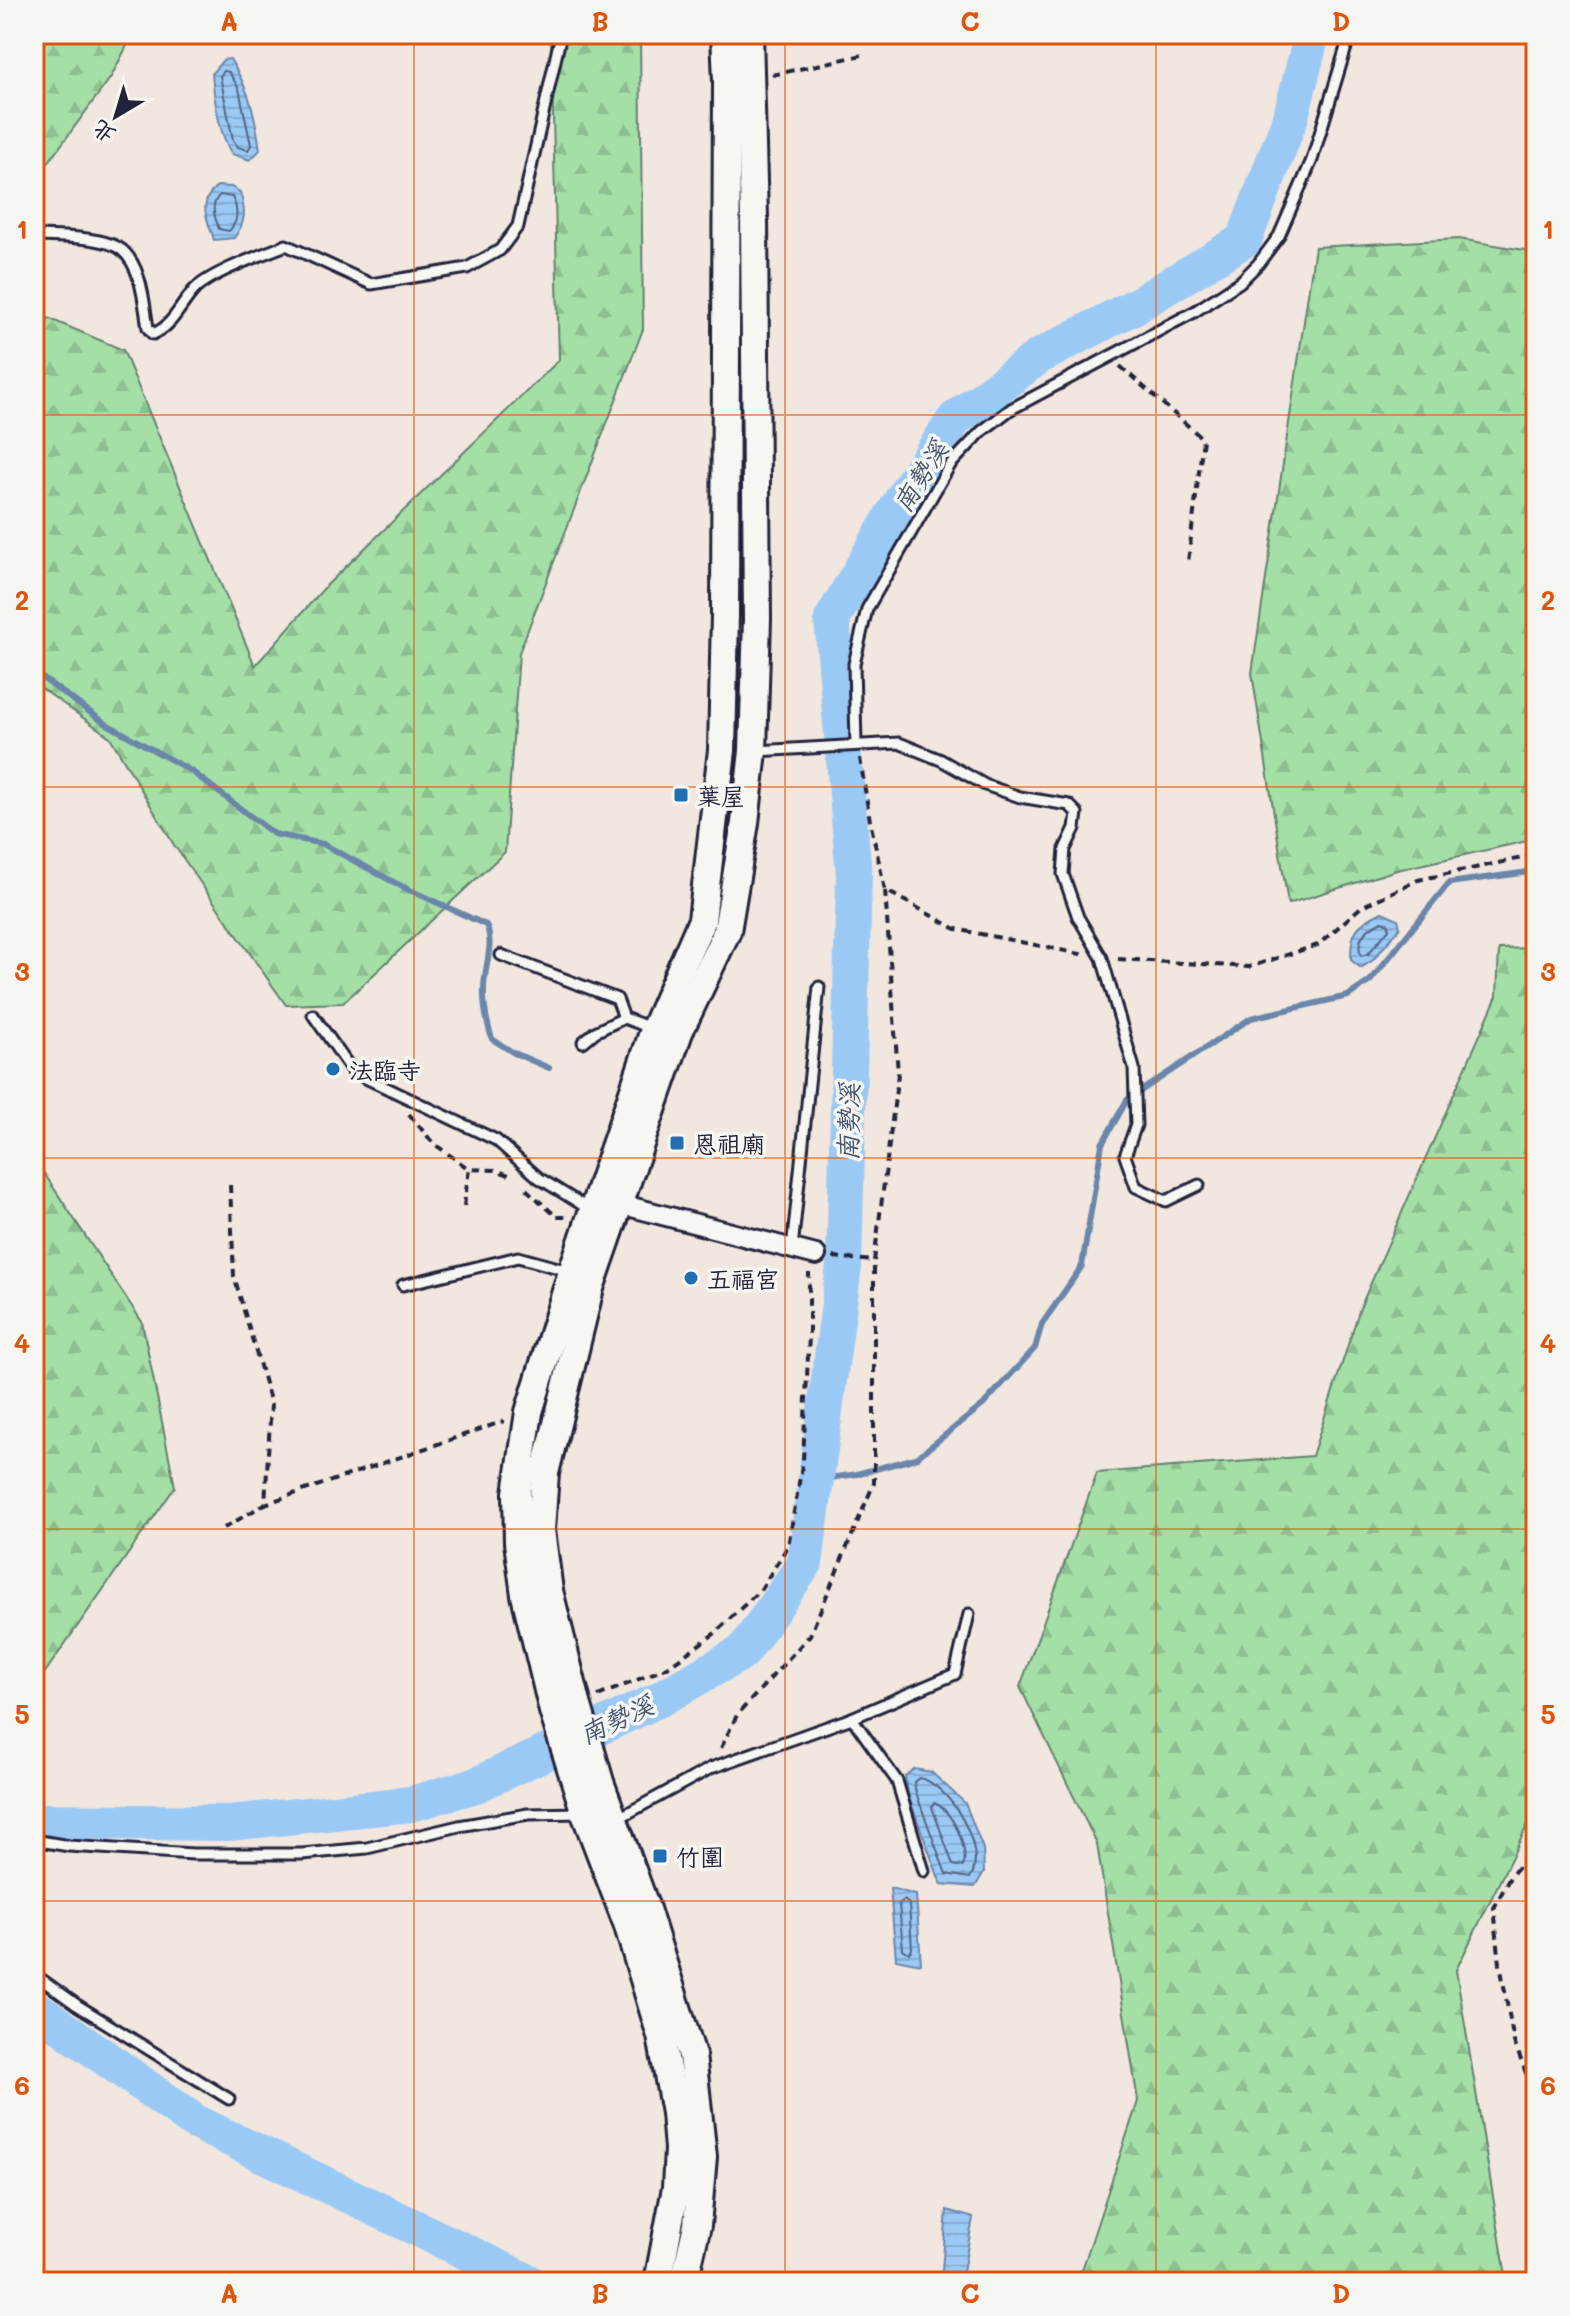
<svg xmlns="http://www.w3.org/2000/svg" width="1570" height="2316" font-family="Mali,'LXGW WenKai TC',sans-serif">
<style>
.forest{fill:url(#forest-firs);stroke:#638170;stroke-width:2}
.water{fill:url(#water-rules);stroke:#6b86ab;stroke-width:2}
.lines{fill:none;stroke-linecap:round;stroke-linejoin:round}
.shore{stroke:#526586;stroke-width:2}
.stream{stroke:#6b86ab;stroke-width:6}
.river{stroke:#9bc9f6;stroke-width:36}
.lane-casing{stroke:#22223b;stroke-width:15}
.street-casing{stroke:#22223b;stroke-width:24}
.secondary-casing{stroke:#22223b;stroke-width:32}
.path{stroke:#22223b;stroke-width:4;stroke-dasharray:8 6;stroke-linecap:butt}
.lane{stroke:#f6f6f2;stroke-width:9}
.street{stroke:#f6f6f2;stroke-width:18}
.secondary{stroke:#f6f6f2;stroke-width:26}
.grid{fill:none;stroke:#de560e;stroke-width:2;stroke-opacity:0.55}
.poi-dot{fill:#1f6fb2;stroke:#f6f6f2;stroke-width:3}
.labels{text-anchor:middle;dominant-baseline:central;stroke-width:7;stroke-linejoin:round;paint-order:stroke}
.poi-label{font-size:24px;fill:#22223b;stroke:#f6f6f2;text-anchor:start}
.water-label{font-size:26px;font-style:italic;fill:#465473;stroke:#f6f6f2}
.neatline{fill:none;stroke:#de560e;stroke-width:3}
.grid-label{font-size:26px;text-anchor:middle;font-weight:bold;fill:#de560e}
</style>
<defs>
<pattern id="forest-firs" width="22" height="20" patternUnits="userSpaceOnUse" patternTransform="scale(2)"><rect width="22" height="20" fill="#a4e0a6"/><path d="M5 1l3.5 6h-7zM16 11l3.5 6h-7z" fill="#8dc090"/></pattern>
<pattern id="water-rules" width="6" height="5" patternUnits="userSpaceOnUse" patternTransform="scale(2)"><rect width="6" height="5" fill="#9bc9f6"/><path d="M0 2.5h6" fill="none" stroke="#85acd4"/></pattern>
</defs>
<rect width="100%" height="100%" fill="#f1e7de"/>
<filter id="ink" filterUnits="userSpaceOnUse"><feTurbulence type="fractalNoise" baseFrequency=".0125" numOctaves="2"/><feDisplacementMap in="SourceGraphic" scale="16" xChannelSelector="R" yChannelSelector="G"/><feConvolveMatrix kernelMatrix="1 2 1 2 8 2 1 2 1" color-interpolation-filters="sRGB"/></filter>
<g filter="url(#ink)">
<g class="forest">
<polygon points="34,34 133,34 111,77 34,182"/>
<polygon points="551,34 640,34 643,329 519,653 505,852 343,1003 286,1005 174,845 110,737 34,683 34,312 123,350 255,666 325,587 559,360"/>
<polygon points="1459,239 1536,252 1536,839 1397,870 1288,904 1252,673 1315,247"/>
<polygon points="1536,948 1536,1808 1456,1970 1507,2282 1054,2282 1082,2270 1138,2101 1097,1844 1020,1687 1097,1473 1312,1456 1360,1308 1497,996 1499,949"/>
<polygon points="34,1158 142,1322 175,1487 34,1688"/>
</g>
<g class="water">
<path d="M230,59C250,91 255,114 260,150L250,160L232,154C218,132 214,99 212,73L223,60Z"/>
<path d="M217,186L231,187L240,192C246,211 246,222 234,238L214,240C207,217 197,204 217,186Z"/>
<path d="M1382,912L1398,919L1400,928L1373,960L1361,968L1351,960C1350,931 1357,924 1382,912Z"/>
<polygon points="914,1769 931,1772 965,1803 983,1849 984,1872 975,1887 941,1884 908,1795 905,1776"/>
<polygon points="890,1888 916,1895 921,1964 896,1959"/>
<polygon points="947,2210 973,2218 961,2282 941,2282"/>
</g>
<g class="lines">
<g class="shore">
<polygon points="224,71 229,72 239,89 251,145 248,150 238,147 233,140 220,76"/>
<path d="M220,195L232,197C238,209 239,221 229,231L219,229C215,217 209,205 220,195Z"/>
<path d="M1382,921L1389,924V929L1368,954L1361,956C1355,939 1367,928 1382,921Z"/>
<path d="M919,1778C949,1783 989,1851 970,1878L946,1874L916,1793L914,1782Z"/>
<path d="M934,1803C952,1809 970,1849 963,1867L953,1865L932,1807Z"/>
<polygon points="904,1900 909,1904 912,1949 909,1953 903,1949 899,1904"/>
</g>
<g class="stream">
<path d="M34,672L105,723L191,771L274,834L323,844L401,886L486,925C495,944 484,968 484,988C483,1006 487,1023 492,1039L514,1053L549,1068"/>
<polyline points="816,1480 857,1474 916,1458 983,1405 1035,1348 1042,1324 1082,1266 1102,1144 1127,1100 1251,1018 1348,996 1370,981 1449,883 1536,871"/>
</g>
<g class="river">
<polyline points="34,1821 229,1823 411,1804 476,1785 658,1700 743,1652 805,1563 844,1266 854,876 832,619 908,489 955,419 1038,357 1139,304 1244,240 1291,116 1312,34"/>
<polyline points="34,2007 195,2122 529,2282"/>
</g>
<defs>
<g id="lane">
<path d="M34,236C57,237 104,236 122,250C142,267 144,304 148,328L153,334C173,326 180,305 195,289C213,272 261,255 286,245L371,284L467,268L500,250L518,226L561,34"/>
<polyline points="856,744 854,664 867,609 950,465 982,431 1011,409 1194,312 1240,282 1258,264 1279,236 1312,160 1350,34"/>
<polyline points="756,751 899,743 941,760 985,785 1020,797 1069,805 1077,813 1075,828 1065,849 1063,874 1078,917 1102,958 1134,1068 1136,1125 1125,1156 1136,1187 1166,1201 1199,1185"/>
<polyline points="501,955 617,999 624,1018 651,1028"/>
<polyline points="313,1015 353,1072 496,1140 539,1178 589,1209"/>
<polyline points="583,1042 595,1032 624,1018"/>
<polyline points="792,1249 819,987"/>
<polyline points="403,1285 518,1257 569,1271"/>
<polyline points="852,1718 955,1674 969,1614"/>
<polyline points="617,1819 711,1768 852,1718 897,1781 924,1871"/>
<polyline points="34,1840 69,1846 193,1854 302,1854 367,1848 459,1826 528,1814 582,1813"/>
<polyline points="34,1974 77,2005 229,2099"/>
</g>
<polyline id="street" points="620,1204 816,1255"/>
<g id="secondary">
<polyline points="658,2282 676,2188 678,2149 675,2113 661,2036 627,1923 585,1813 553,1711 525,1595 518,1542 517,1493 529,1412 572,1272 654,1030 702,920 722,750 725,614 727,81 725,34"/>
<polyline points="684,2282 697,2225 703,2157 692,2055 645,1906 600,1782 577,1703 549,1591 541,1530 545,1473 590,1288 679,1032 727,931 745,823 753,751 757,619 754,218 749,34"/>
</g>
</defs>
<use href="#lane" class="lane-casing"/>
<use href="#street" class="street-casing"/>
<use href="#secondary" class="secondary-casing"/>
<g class="path">
<polyline points="772,75 867,54"/>
<polyline points="1120,366 1203,439 1188,562"/>
<polyline points="860,758 870,821 885,890 956,929 1085,955"/>
<polyline points="1118,959 1249,967 1318,945 1361,907 1418,880 1536,855"/>
<polyline points="409,1114 433,1143 469,1169"/>
<polyline points="230,1185 234,1276 271,1404 265,1504 504,1421"/>
<polyline points="526,1189 557,1217 567,1217"/>
<polyline points="464,1206 469,1169 496,1170 514,1177"/>
<polyline points="833,1257 874,1261"/>
<polyline points="224,1528 265,1504"/>
<polyline points="598,1696 666,1668 714,1634 761,1589 788,1546 803,1460 809,1335 809,1273"/>
<polyline points="721,1748 737,1715 810,1635 874,1483 874,1261 898,1074 885,890"/>
<polyline points="1536,1845 1510,1877 1494,1908 1500,1964 1514,2042 1536,2099"/>
</g>
<use href="#lane" class="lane"/>
<use href="#street" class="street"/>
<use href="#secondary" class="secondary"/>
</g>
</g>
<path class="grid" d="M414,34V2282M785,34V2282M1156,34V2282M34,415H1536M34,787H1536M34,1158H1536M34,1529H1536M34,1901H1536"/>
<g class="poi-dot">
<rect x="673" y="787" width="16" height="16" rx="4"/>
<circle cx="333" cy="1069" r="8"/>
<rect x="669" y="1135" width="16" height="16" rx="4"/>
<circle cx="691" cy="1278" r="8"/>
<rect x="652" y="1848" width="16" height="16" rx="4"/>
</g>
<g class="labels">
<g class="poi-label">
<text x="697" y="795">葉屋</text>
<text x="349" y="1069">法臨寺</text>
<text x="693" y="1143">恩祖廟</text>
<text x="707" y="1278">五福宮</text>
<text x="676" y="1856">竹圍</text>
</g>
<g class="water-label">
<text transform="translate(920 476) rotate(-58)">南勢溪</text>
<text transform="translate(848 1122) rotate(-89)">南勢溪</text>
<text transform="translate(616 1719) rotate(-25)">南勢溪</text>
</g>
</g>
<rect width="1570" height="2316" fill="none" stroke="#f6f6f2" stroke-width="88"/>
<g transform="translate(116 116) rotate(218)" stroke="#f6f6f2" stroke-width="6" paint-order="stroke">
<path d="M0-6L14 30L0 20L-14 30Z" fill="#22223b"/>
<text y="-12" font-size="22" font-weight="bold" text-anchor="middle" fill="#22223b">北</text>
</g>
<rect x="44" y="44" width="1482" height="2228" class="neatline"/>
<g class="grid-label">
<text x="229" y="31">A</text>
<text x="600" y="31">B</text>
<text x="970" y="31">C</text>
<text x="1341" y="31">D</text>
<text x="22" y="239">1</text>
<text x="1548" y="239">1</text>
<text x="22" y="610">2</text>
<text x="1548" y="610">2</text>
<text x="22" y="981">3</text>
<text x="1548" y="981">3</text>
<text x="22" y="1353">4</text>
<text x="1548" y="1353">4</text>
<text x="22" y="1724">5</text>
<text x="1548" y="1724">5</text>
<text x="22" y="2095">6</text>
<text x="1548" y="2095">6</text>
<text x="229" y="2303">A</text>
<text x="600" y="2303">B</text>
<text x="970" y="2303">C</text>
<text x="1341" y="2303">D</text>
</g>
</svg>
